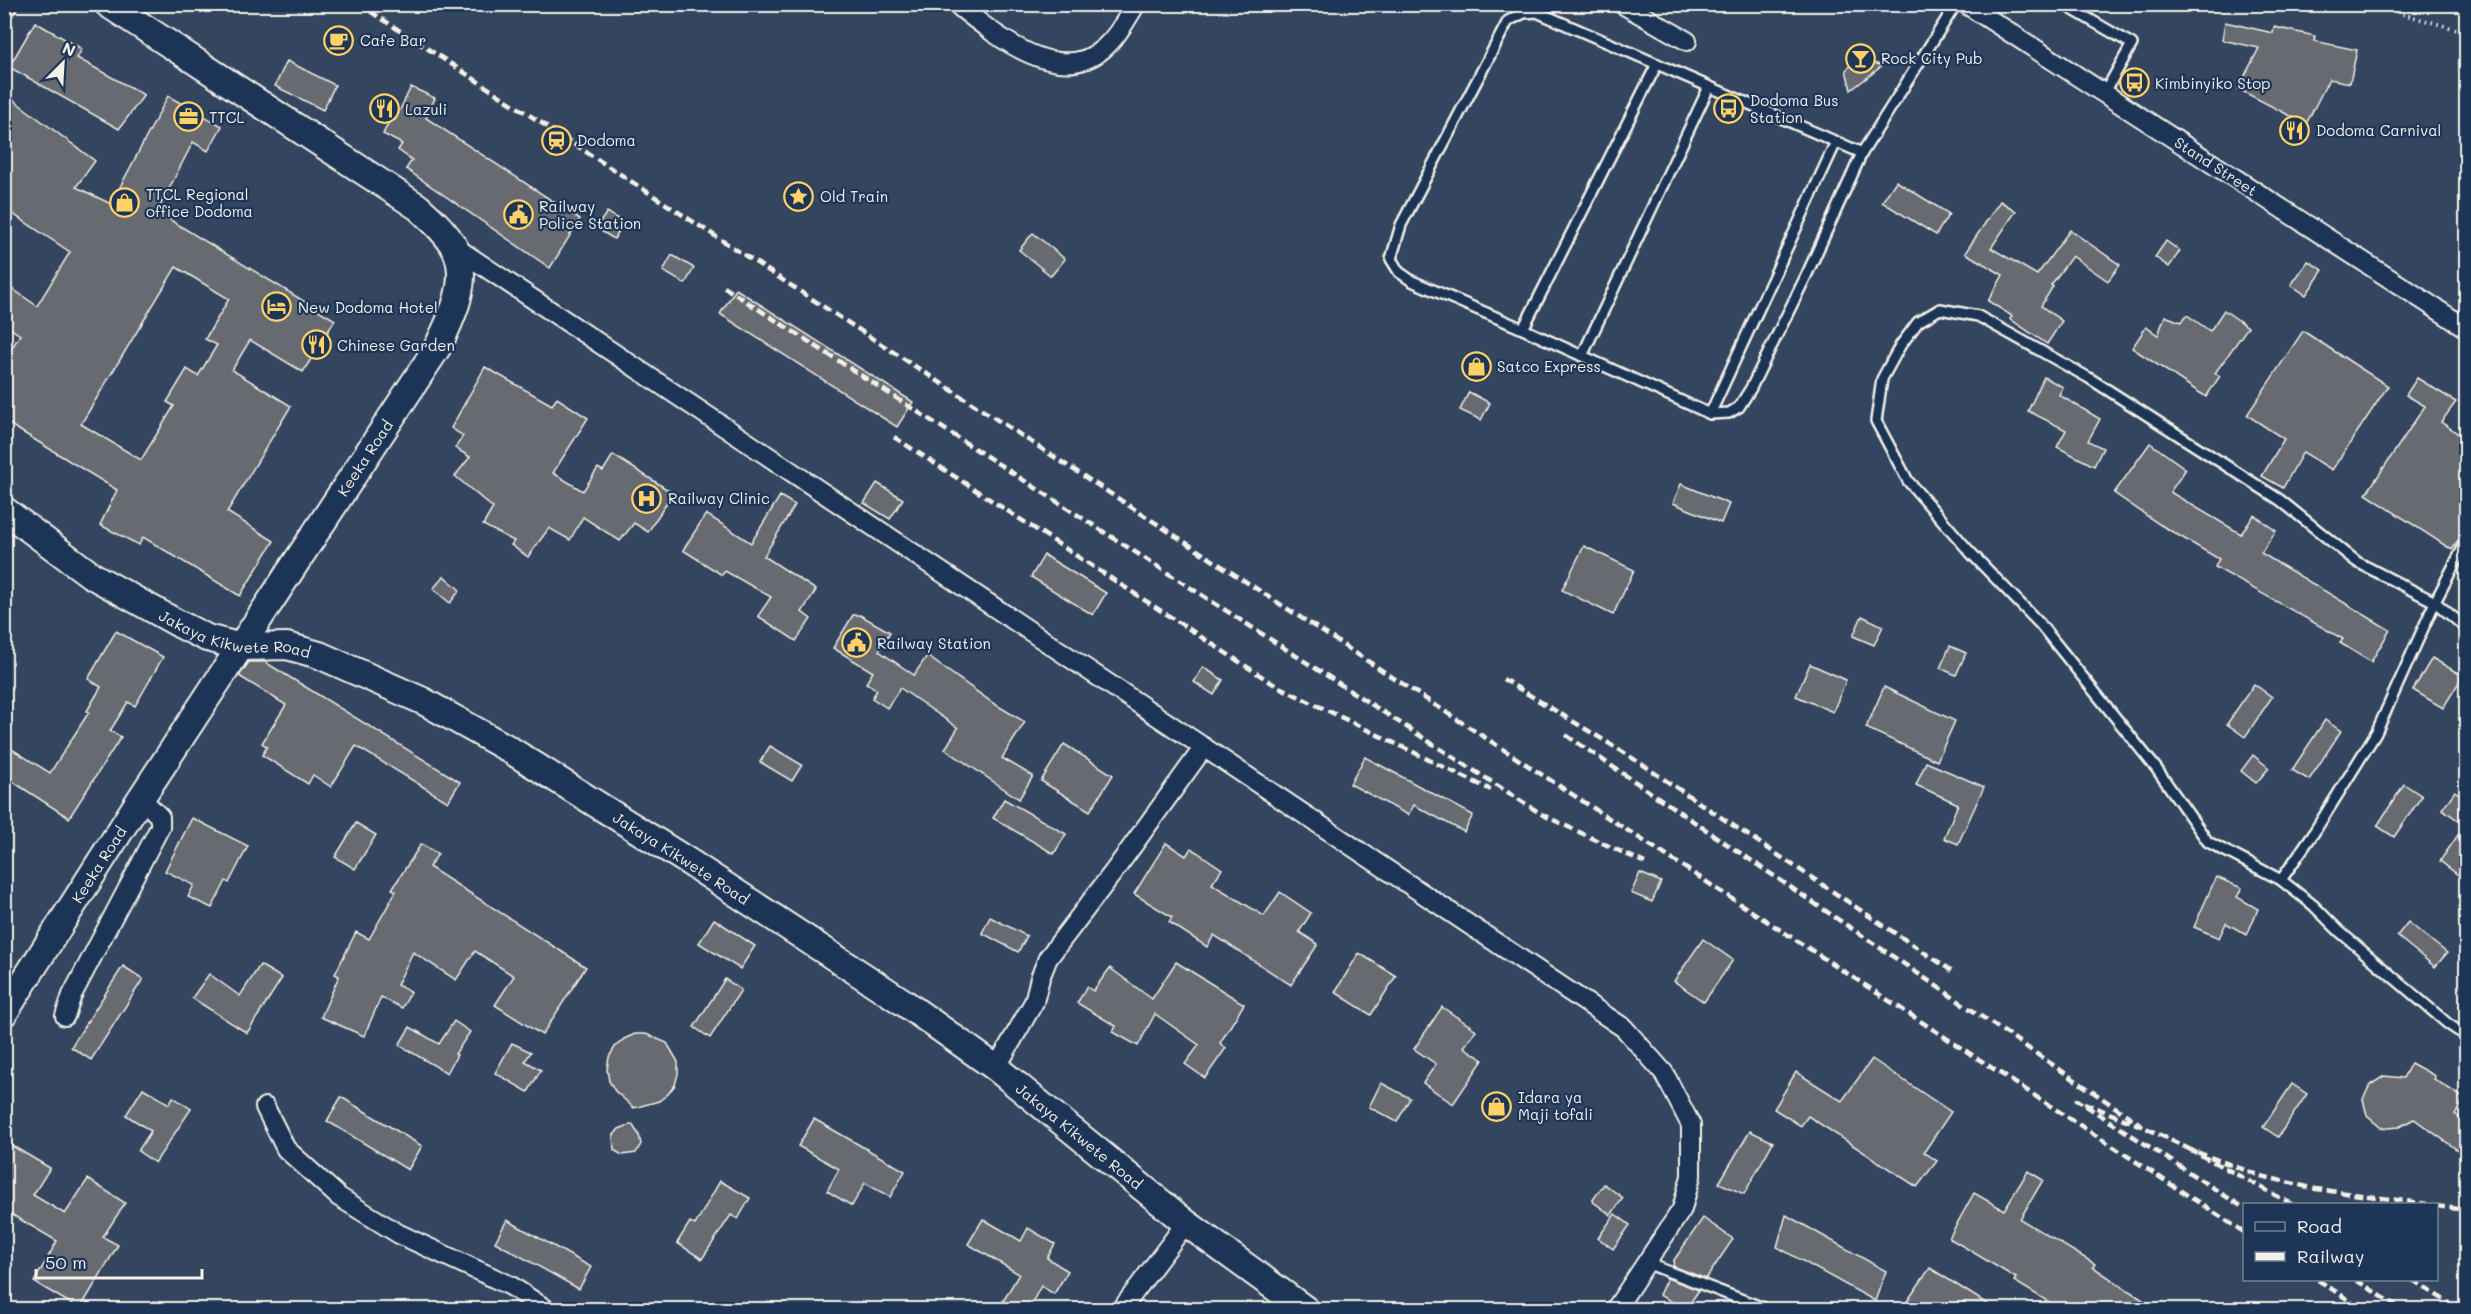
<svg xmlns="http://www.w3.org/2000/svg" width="2471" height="1314" font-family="Mali,sans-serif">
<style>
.building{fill:#676b71;stroke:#f4f1e8;stroke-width:1.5;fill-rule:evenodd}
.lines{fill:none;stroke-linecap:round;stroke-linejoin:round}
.lane-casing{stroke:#f4f1e8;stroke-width:14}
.street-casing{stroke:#f4f1e8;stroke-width:22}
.secondary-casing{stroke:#f4f1e8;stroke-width:30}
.path{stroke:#f4f1e8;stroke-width:4;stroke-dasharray:1.5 4.5;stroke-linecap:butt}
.lane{stroke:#1d3557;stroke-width:9}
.street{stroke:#1d3557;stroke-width:18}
.secondary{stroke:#1d3557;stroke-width:26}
.rail{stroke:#f4f1e8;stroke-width:4.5;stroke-dasharray:9 4.5;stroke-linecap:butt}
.labels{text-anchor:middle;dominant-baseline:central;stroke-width:4.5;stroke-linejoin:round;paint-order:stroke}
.poi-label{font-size:15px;fill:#f4f1e8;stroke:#1d3557;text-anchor:start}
.street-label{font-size:15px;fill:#f4f1e8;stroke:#1d3557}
</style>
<rect width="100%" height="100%" fill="#33455f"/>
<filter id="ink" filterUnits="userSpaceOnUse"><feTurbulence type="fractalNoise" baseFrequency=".0167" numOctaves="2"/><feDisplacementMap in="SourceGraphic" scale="12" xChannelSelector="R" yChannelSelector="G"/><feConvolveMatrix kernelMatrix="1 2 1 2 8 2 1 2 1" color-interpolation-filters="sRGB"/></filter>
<g filter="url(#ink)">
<g class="building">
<polygon points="35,22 82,49 77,58 144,95 119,129 9,67"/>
<polygon points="2225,22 2273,33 2274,27 2315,36 2314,41 2357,50 2350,83 2329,79 2306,124 2238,89 2259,48 2222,40"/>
<polygon points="1860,58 1882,66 1851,90 1846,70"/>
<polygon points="287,61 335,85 323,110 275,86"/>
<polygon points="411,87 435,98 426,118 580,219 550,268 406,169 412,160 398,150 402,144 383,134 391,118 395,120"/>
<path d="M4,93L95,161L76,187L111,204L168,96L222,126L208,151L193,142L157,212L335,320L303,372L250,340L232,370L291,406L227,512L274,541L240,596L143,537L139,545L100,525L117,490L4,421V360L20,335L4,324V283L37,306L70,252L4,208ZM176,267L229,299L205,339L217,345L198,376L187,369L167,402L174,406L141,460L81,424Z"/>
<polygon points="1896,181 1949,214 1936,235 1882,202"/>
<polygon points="2000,201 2016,211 1991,248 2037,275 2070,230 2120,265 2108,281 2072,256 2051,285 2053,286 2041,306 2062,321 2047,344 2010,319 2012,316 1988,301 2003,275 1965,253"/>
<polygon points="607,212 624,223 614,239 596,228"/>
<polygon points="1033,233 1065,259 1051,276 1019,250"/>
<polygon points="2166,241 2180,251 2169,267 2155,257"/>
<polygon points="672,255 694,268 685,284 663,271"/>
<polygon points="2308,261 2323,270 2306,295 2291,285"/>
<polygon points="736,289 913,402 897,427 720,314"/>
<polygon points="2224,310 2248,327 2215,373 2220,376 2206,397 2132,348 2146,327 2158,335 2165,316 2181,322 2187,315 2210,331"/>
<polygon points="2303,331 2388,386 2332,470 2303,452 2283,488 2262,476 2284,439 2247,415"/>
<polygon points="485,367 552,405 557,398 588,418 553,473 583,491 598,468 603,471 613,455 673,493 648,532 634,523 620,541 583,517 570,540 549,528 528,557 511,545 514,541 483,525 493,508 455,476 470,457 455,448 463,436 451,428"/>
<polygon points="2044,377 2063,387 2059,395 2100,419 2088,441 2103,448 2094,466 2057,447 2066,430 2028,411"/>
<polygon points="2417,378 2456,402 2441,422 2466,439 2466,529 2452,550 2366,494 2425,406 2406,395"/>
<polygon points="1469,392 1490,403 1481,420 1460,410"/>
<polygon points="2150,443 2186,469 2170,492 2241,534 2254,515 2276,531 2261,553 2390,630 2371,662 2340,643 2343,639 2215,567 2219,559 2159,524 2114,493"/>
<polygon points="877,483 903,499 890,519 864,503"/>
<polygon points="1681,484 1729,504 1721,523 1673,503"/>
<polygon points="780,496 795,505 764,556 816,590 802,612 811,619 796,641 758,616 771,597 725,571 722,575 683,550 706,514 751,543"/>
<polygon points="1584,546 1634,570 1613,615 1562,590"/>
<polygon points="1044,555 1106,593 1093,615 1031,577"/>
<polygon points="444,576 460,590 450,603 433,589"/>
<polygon points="853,615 860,615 890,632 879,651 914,675 927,656 993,703 1025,722 1002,758 1033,776 1019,799 945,749 958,728 900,688 887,708 872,698 877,690 866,683 873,672 833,648"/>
<polygon points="1862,616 1883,626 1874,645 1853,636"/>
<polygon points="116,631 163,657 135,706 128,702 110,731 121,737 69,818 4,776 4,744 50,773 89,712 87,711 101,687 88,679"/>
<polygon points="1950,646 1966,653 1956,675 1940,668"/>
<polygon points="2432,658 2463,676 2443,708 2413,690"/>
<polygon points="249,662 265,662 460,782 448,802 356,746 331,787 313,775 308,784 262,755 267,747 262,743 286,705 239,676"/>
<polygon points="1810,664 1846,680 1833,712 1796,696"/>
<polygon points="1203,667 1223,680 1214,695 1194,682"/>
<polygon points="2254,684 2272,697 2245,737 2227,724"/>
<polygon points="1884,687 1955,721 1937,761 1866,728"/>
<polygon points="2325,720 2341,731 2309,780 2292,770"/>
<polygon points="1064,744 1113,775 1090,811 1041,781"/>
<polygon points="770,746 802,765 792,781 760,762"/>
<polygon points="2253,755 2269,768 2256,783 2241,771"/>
<polygon points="1365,757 1473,815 1464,832 1414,805 1408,815 1350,784"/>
<polygon points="1926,762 1984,787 1958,844 1944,838 1958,804 1916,785"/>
<polygon points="2404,784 2422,796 2394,837 2377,826"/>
<polygon points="2455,791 2466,800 2466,881 2440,861 2465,825 2442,809"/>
<polygon points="1004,799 1066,834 1054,854 993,818"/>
<polygon points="192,818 248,846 229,883 226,881 212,908 188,897 194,885 165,871"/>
<polygon points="356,823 376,835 355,869 335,857"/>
<polygon points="1166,843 1186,856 1191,848 1222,869 1212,884 1264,916 1280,892 1311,913 1299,932 1318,944 1291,985 1214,935 1207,947 1169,922 1172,917 1134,894"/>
<polygon points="421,844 438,854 429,867 586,967 542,1035 495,1005 514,976 475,951 456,980 413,952 397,985 411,992 402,1008 381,997 364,1036 321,1017 339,976 335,974 356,932 369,939 396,891 392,889"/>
<polygon points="1640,873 1661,882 1652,902 1631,893"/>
<polygon points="2216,877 2242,888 2237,897 2258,909 2247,935 2226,923 2219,938 2194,927"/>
<polygon points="990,917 1027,936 1018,952 982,933"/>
<polygon points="714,919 755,946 740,969 699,943"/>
<polygon points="2408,922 2447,953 2435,967 2397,936"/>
<polygon points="1703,939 1733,960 1704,1002 1674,981"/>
<polygon points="1359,953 1396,976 1371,1015 1335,992"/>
<polygon points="1176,962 1244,1004 1220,1043 1226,1048 1205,1078 1185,1064 1199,1045 1155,1014 1138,1046 1113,1032 1116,1026 1077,1003 1087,987 1093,991 1110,968 1152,999"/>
<polygon points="260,965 282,978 247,1033 192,998 209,974 240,996"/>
<polygon points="123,966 143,979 91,1060 71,1047"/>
<polygon points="725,979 741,990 710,1038 694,1027"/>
<polygon points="1442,1007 1476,1030 1464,1047 1483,1060 1453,1104 1423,1083 1436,1064 1414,1049"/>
<polygon points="454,1021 470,1032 455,1054 457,1055 447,1073 399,1045 410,1027 439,1044"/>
<polygon points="635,1034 646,1034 667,1043 678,1062 678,1074 675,1085 668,1094 659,1101 634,1108 615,1091 609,1081 607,1069 609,1057 615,1047 624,1039"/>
<polygon points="512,1043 531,1052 525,1061 541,1070 528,1092 495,1073"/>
<polygon points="1872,1059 1951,1112 1924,1152 1937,1161 1917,1187 1808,1116 1801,1126 1774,1109 1796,1072 1842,1101"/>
<polygon points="2411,1063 2435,1076 2434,1079 2465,1099 2455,1114 2466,1123 2466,1156 2414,1119 2399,1127 2389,1128 2380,1127 2367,1116 2363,1099 2370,1085 2384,1076 2403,1078"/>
<polygon points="1381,1083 1410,1098 1397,1122 1369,1107"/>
<polygon points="2292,1084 2307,1094 2278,1137 2263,1127"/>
<polygon points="143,1088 169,1104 173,1097 191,1109 155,1163 138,1151 151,1131 126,1115"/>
<polygon points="341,1097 422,1146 408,1170 327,1121"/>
<polygon points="814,1119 905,1171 890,1197 865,1183 852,1206 827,1191 839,1169 798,1146"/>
<polygon points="632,1124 639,1135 641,1144 636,1153 622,1155 614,1150 613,1136 619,1129"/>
<polygon points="1750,1131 1773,1142 1744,1194 1719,1183"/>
<polygon points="4,1141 50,1168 33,1195 65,1214 88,1179 125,1203 103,1237 118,1245 80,1309 34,1282 57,1241 4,1210"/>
<polygon points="2028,1171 2043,1180 2020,1219 2095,1264 2093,1267 2158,1310 2062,1310 2014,1281 2016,1278 1949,1238 1974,1193 2004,1210"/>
<polygon points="720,1181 750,1198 738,1219 731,1215 702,1259 677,1243 690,1222 695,1225"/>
<polygon points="1604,1184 1623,1198 1611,1215 1592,1201"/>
<polygon points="1615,1214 1630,1225 1613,1249 1598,1238"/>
<polygon points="1786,1215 1886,1271 1875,1301 1777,1247"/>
<polygon points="1703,1218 1733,1239 1706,1279 1673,1266 1674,1260"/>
<polygon points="983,1219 1021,1241 1028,1228 1055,1244 1047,1258 1068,1271 1054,1294 1041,1286 1028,1310 998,1310 1019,1274 968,1244"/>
<polygon points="507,1220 591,1267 579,1289 495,1242"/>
<polygon points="1930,1268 1997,1310 1901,1310"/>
<polygon points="1667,1278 1699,1290 1686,1309 1659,1295"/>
</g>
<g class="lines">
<defs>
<g id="lane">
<polyline points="2063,4 2132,44 2104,94"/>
<polyline points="1862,153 1537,12 1524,13 1508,21 1401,225 1391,259 1399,272 1412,281 1523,329 1710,414 1729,413 1739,407 1751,388 1807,274 1862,153 1956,4"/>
<polyline points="1523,329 1657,64"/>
<polyline points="1582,356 1709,87"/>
<polyline points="1710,414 1836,142"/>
<polyline points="2466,628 2435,602 2357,562 2280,500 2089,378 1978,316 1940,309 1918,322 1900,346 1882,379 1876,421 1908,481 1970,552 2040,624 2156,768 2208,842 2281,880 2313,905 2339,931 2448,1024 2466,1036"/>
<polyline points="2281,880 2313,834 2376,733 2435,602 2466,542"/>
<polyline points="1646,1263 1769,1310"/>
</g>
<g id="street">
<path d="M956,4C993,33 1057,88 1103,49C1117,37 1126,20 1136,4"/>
<polyline points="1622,4 1687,41"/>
<path id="s1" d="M1966,4L2466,328"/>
<polyline points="4,10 8,4"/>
<polyline points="455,247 1624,1028 1664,1073 1691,1125 1691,1176 1682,1209 1615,1310"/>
<polyline points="65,1016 72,995 160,827 160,817 141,798"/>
<polyline points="996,1068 1034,1002 1040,978 1048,958 1115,870 1204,747"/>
<polyline points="265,1107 286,1149 339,1197 399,1234 511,1286 547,1310"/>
<polyline points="1121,1310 1186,1223"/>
</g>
<g id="secondary">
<path id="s2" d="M4,510L91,575L179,624L207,638L242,647L287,646L319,655L423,701L507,748L689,862L903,1002L996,1068L1186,1223L1306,1310"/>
<path id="s3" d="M4,1013L141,798L437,348C451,320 473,276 453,245C444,230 431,219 418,207L108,4"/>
</g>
</defs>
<use href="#lane" class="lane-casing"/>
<use href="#street" class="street-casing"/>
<use href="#secondary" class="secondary-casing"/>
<polyline class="path" points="2368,4 2466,32"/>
<use href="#lane" class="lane"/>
<use href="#street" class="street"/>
<use href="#secondary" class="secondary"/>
<g class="rail">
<polyline points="359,4 2244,1232"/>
<polyline points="724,287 1543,815 1645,863"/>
<polyline points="894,437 1275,685 1491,790"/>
<polyline points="1503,679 1620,750 1952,971"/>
<polyline points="1566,735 2146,1128"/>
<polyline points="2191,1150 2146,1128 2077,1100 2244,1208"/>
<polyline points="2292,1204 2191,1150 2261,1176 2316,1189 2427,1204"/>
<polyline points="2436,1206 2466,1210"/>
<polyline points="2318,1280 2364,1310"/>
<polyline points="2356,1280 2403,1310"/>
<polyline points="2413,1280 2449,1303"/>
</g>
</g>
</g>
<defs>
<symbol id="cafe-ring" viewBox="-11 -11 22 22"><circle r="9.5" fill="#1d3557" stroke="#ffd166" stroke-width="1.5"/><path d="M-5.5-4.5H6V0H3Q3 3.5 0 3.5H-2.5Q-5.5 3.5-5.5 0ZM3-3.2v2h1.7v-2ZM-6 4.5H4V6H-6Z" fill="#ffd166"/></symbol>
<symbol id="bar-ring" viewBox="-11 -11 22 22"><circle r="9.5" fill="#1d3557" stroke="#ffd166" stroke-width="1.5"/><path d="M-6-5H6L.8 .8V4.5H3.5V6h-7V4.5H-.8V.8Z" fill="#ffd166"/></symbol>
<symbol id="bus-ring" viewBox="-11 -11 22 22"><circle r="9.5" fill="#1d3557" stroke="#ffd166" stroke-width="1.5"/><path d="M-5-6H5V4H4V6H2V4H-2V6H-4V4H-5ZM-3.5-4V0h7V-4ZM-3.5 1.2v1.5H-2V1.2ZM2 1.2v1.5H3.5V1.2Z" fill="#ffd166"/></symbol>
<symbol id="restaurant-ring" viewBox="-11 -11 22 22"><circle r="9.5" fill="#1d3557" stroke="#ffd166" stroke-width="1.5"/><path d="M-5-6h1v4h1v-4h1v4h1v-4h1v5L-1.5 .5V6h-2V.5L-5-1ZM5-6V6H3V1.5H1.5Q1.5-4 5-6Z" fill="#ffd166"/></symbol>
<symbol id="office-ring" viewBox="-11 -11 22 22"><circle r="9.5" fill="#1d3557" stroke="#ffd166" stroke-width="1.5"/><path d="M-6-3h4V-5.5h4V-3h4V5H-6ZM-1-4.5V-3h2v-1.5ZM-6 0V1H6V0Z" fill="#ffd166"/></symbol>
<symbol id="station-ring" viewBox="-11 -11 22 22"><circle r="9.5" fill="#1d3557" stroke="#ffd166" stroke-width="1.5"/><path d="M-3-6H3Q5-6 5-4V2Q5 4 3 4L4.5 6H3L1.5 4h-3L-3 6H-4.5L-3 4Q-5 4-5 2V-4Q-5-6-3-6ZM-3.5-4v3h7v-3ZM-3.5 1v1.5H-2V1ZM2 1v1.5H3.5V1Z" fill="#ffd166"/></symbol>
<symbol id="sight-ring" viewBox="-11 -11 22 22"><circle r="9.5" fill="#1d3557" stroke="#ffd166" stroke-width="1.5"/><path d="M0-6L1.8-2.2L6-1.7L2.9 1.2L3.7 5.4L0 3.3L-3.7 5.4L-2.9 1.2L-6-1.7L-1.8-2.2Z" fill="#ffd166"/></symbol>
<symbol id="shop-ring" viewBox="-11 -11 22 22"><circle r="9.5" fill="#1d3557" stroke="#ffd166" stroke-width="1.5"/><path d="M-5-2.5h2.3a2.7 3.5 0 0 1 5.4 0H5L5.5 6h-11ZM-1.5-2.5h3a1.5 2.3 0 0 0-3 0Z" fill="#ffd166"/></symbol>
<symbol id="civic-ring" viewBox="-11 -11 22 22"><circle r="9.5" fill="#1d3557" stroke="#ffd166" stroke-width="1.5"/><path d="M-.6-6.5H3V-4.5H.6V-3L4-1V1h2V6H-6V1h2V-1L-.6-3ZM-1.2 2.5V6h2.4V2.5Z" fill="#ffd166"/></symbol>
<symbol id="hotel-ring" viewBox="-11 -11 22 22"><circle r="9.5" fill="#1d3557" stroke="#ffd166" stroke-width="1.5"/><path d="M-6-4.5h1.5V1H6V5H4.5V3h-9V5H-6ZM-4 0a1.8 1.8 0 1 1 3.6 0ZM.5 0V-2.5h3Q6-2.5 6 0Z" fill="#ffd166"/></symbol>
<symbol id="hospital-ring" viewBox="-11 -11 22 22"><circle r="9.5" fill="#1d3557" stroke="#ffd166" stroke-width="1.5"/><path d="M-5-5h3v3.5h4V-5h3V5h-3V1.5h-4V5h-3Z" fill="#ffd166"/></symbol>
</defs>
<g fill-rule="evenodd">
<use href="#cafe-ring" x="322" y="24" width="33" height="33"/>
<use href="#bar-ring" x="1844" y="42" width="33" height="33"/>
<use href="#bus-ring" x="2118" y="66" width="33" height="33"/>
<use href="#restaurant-ring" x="368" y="92" width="33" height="33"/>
<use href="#bus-ring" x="1712" y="92" width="33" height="33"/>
<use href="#office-ring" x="172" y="100" width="33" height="33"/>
<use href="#restaurant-ring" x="2278" y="114" width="33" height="33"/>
<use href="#station-ring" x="540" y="124" width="33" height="33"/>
<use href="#sight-ring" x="782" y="180" width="33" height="33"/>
<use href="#shop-ring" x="108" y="186" width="33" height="33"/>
<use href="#civic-ring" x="502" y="198" width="33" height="33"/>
<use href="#hotel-ring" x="260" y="290" width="33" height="33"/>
<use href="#restaurant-ring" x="300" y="328" width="33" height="33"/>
<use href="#shop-ring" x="1460" y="350" width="33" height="33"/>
<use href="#hospital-ring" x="630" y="482" width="33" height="33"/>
<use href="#civic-ring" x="840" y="626" width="33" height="33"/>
<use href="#shop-ring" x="1480" y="1090" width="33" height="33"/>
</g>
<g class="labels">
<g class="poi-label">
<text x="360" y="40">Cafe Bar</text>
<text x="1881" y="58">Rock City Pub</text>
<text x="2155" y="83">Kimbinyiko Stop</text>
<text x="1750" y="100">Dodoma Bus<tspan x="1750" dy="17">Station</tspan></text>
<text x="405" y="109">Lazuli</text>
<text x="209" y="117">TTCL</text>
<text x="2316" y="130">Dodoma Carnival</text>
<text x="577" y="140">Dodoma</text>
<text x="146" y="194">TTCL Regional<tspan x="146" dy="17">office Dodoma</tspan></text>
<text x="820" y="196">Old Train</text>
<text x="539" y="206">Railway<tspan x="539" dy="17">Police Station</tspan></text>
<text x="298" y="307">New Dodoma Hotel</text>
<text x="337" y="345">Chinese Garden</text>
<text x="1497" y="366">Satco Express</text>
<text x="668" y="498">Railway Clinic</text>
<text x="877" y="643">Railway Station</text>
<text x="1518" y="1097">Idara ya<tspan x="1518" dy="17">Maji tofali</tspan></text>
</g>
<g class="street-label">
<text stroke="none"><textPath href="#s1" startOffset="298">Stand Street</textPath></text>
<text stroke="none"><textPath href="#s3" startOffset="662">Keeka Road</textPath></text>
<text stroke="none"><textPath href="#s2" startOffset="267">Jakaya Kikwete Road</textPath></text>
<text stroke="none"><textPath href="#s2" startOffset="771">Jakaya Kikwete Road</textPath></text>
<text stroke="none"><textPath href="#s3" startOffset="176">Keeka Road</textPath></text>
<text stroke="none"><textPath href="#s2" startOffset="1257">Jakaya Kikwete Road</textPath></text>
</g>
</g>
<rect width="2471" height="1314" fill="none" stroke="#1d3557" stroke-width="24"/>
<rect x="12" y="12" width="2447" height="1290" fill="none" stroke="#f4f1e8" stroke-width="2" filter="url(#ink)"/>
<rect x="2243" y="1203" width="195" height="78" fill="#1d3557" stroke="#738091" stroke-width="1.5"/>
<rect x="2255" y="1222" width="30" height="9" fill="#1d3557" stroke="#738091" stroke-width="1.5"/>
<text x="2297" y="1233" font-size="18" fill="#f4f1e8">Road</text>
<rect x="2255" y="1252" width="30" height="9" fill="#f4f1e8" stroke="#738091" stroke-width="1.5"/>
<text x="2297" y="1263" font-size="18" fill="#f4f1e8">Railway</text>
<g transform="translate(63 63) rotate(24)" stroke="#1d3557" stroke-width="4.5" paint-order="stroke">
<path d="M0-4.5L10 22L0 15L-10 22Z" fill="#f4f1e8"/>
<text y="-9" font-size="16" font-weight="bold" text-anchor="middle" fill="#f4f1e8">N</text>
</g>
<path d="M36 1269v9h166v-9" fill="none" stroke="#f4f1e8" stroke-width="3"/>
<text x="45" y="1269" font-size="18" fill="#f4f1e8" stroke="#1d3557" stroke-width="4.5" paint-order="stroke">50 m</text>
</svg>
